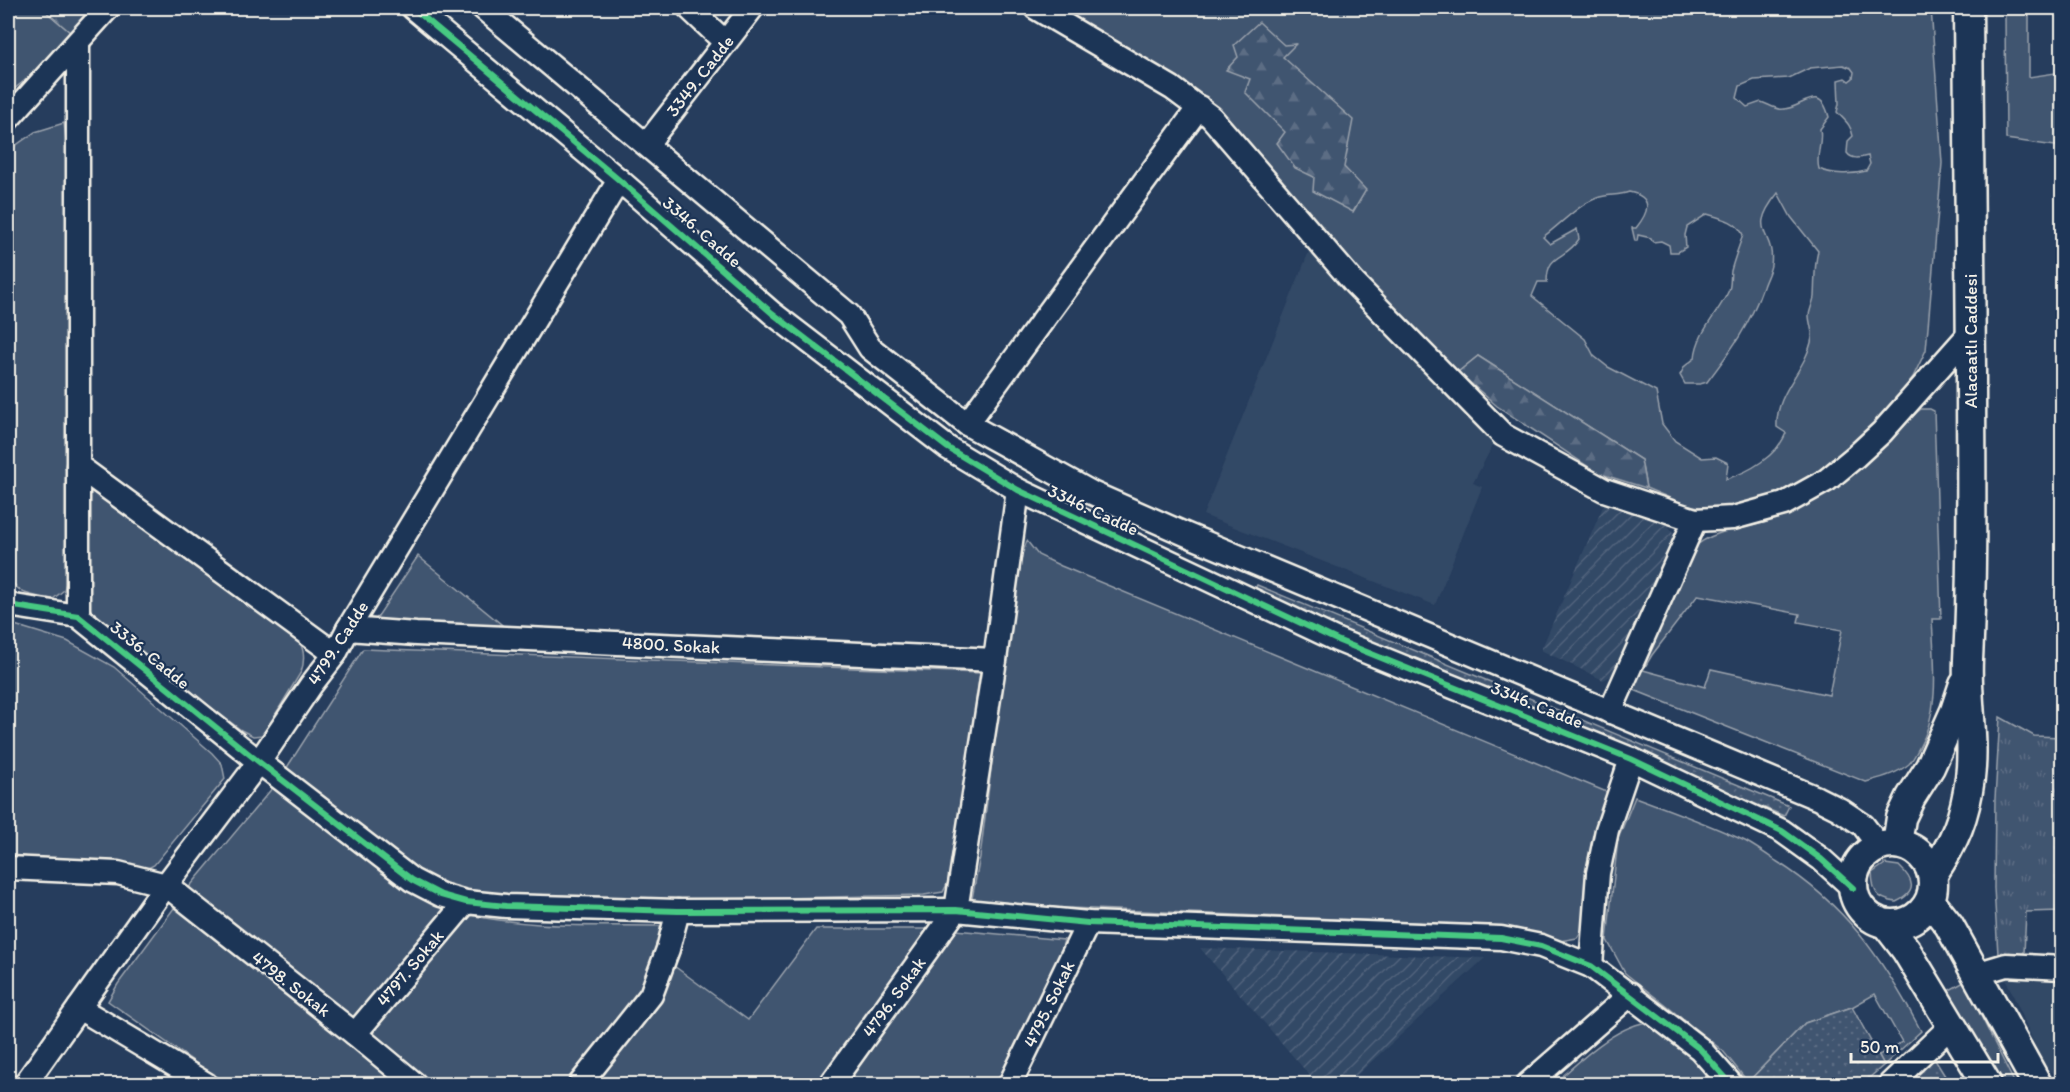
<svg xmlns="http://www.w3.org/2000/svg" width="2070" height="1092" font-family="Itim,sans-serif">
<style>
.built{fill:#334966}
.industrial{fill:url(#industrial-furrows)}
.grass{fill:#40546f;stroke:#9aa2ac;stroke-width:1.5;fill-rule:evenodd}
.forest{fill:url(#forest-firs);stroke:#9aa2ac;stroke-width:1.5}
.park{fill:url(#park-tufts);stroke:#9aa2ac;stroke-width:1.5}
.garden{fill:url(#garden-dots);stroke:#9aa2ac;stroke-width:1.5}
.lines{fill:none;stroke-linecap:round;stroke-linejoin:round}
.minor-casing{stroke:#f4f1e8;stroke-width:27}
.major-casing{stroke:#f4f1e8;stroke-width:33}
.minor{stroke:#1d3557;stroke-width:22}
.major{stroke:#1d3557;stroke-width:28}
.cycleway-casing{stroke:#1d3557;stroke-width:10}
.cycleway{stroke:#46c982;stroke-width:6}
.labels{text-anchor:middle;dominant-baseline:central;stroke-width:4.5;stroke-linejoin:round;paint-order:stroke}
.street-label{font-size:18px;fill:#f4f1e8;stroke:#1d3557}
</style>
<defs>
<pattern id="industrial-furrows" width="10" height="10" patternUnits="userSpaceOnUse" patternTransform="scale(1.5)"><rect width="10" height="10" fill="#334966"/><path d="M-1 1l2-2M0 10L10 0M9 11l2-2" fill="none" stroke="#51647c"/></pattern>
<pattern id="forest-firs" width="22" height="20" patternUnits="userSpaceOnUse" patternTransform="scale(1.5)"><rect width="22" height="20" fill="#40546f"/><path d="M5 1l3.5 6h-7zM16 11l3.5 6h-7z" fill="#5c6d84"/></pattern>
<pattern id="park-tufts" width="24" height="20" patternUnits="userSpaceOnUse" patternTransform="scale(1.5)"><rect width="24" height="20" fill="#40546f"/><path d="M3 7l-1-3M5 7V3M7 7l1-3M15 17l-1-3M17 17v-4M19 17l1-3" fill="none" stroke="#5c6d84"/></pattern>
<pattern id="garden-dots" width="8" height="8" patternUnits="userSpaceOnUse" patternTransform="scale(1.5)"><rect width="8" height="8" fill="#40546f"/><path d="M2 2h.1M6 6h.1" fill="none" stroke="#5c6d84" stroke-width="1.8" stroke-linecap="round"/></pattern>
</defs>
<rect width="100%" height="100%" fill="#263d5d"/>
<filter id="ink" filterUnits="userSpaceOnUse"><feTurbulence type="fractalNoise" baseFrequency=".0167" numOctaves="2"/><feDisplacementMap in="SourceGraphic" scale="12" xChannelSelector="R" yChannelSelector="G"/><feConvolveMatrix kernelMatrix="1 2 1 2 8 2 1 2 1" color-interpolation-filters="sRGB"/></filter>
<g filter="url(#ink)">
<g class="built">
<polygon points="1310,249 1495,441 1473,483 1482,487 1435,605 1203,515"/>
<polygon points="2005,977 2062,979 2062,1082 2043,1063"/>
</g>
<g class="industrial">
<polygon points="1605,502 1663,517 1674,535 1623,670 1603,680 1541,650"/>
<polygon points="1200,948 1485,958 1347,1084 1317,1084"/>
</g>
<g class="grass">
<polygon points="15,8 42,8 70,32 35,72 8,94 8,15"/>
<path d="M1052,8H1931L1942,163L1926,350L1913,377L1883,416L1832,462L1809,478L1774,498L1720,511L1684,504L1646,488L1641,460L1478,356L1458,372L1354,274L1206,105ZM1843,65L1851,68L1854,72L1853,78L1849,81L1845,78L1838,80L1839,104L1837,112C1844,120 1851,124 1853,136L1848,141L1847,153C1852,160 1860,158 1868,156L1870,164L1866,171C1852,175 1833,175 1819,169C1815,155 1823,143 1820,129L1829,117C1819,79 1801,112 1779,109C1774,108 1767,104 1761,102L1747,107L1737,98L1740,86L1754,80L1789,78L1810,68ZM1629,192C1654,197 1649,212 1636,228H1632L1635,241H1637L1638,235L1651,238L1653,242L1661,241L1669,245L1670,252H1678L1686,247L1685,235L1687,227L1707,214C1721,218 1737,221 1743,235C1739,246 1734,259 1731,271C1730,278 1731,284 1729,290C1719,313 1697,332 1695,358L1685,366L1680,375L1685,384H1700L1707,382C1731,350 1750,325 1763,287C1765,280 1770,272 1771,265C1776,230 1745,234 1778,193L1791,217L1818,251C1814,267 1815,281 1814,297C1813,303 1810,309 1809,315C1809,323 1813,331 1812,338C1806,371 1775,392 1777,427L1786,433C1777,456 1749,472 1726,479L1728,463L1716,457L1702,458L1675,441L1662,424L1656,392L1608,367L1594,356L1585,339L1532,296L1538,282H1547C1547,252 1565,261 1579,239L1577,229L1550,244L1543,237C1561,224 1576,206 1597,198C1607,194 1618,196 1629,192Z"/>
<polygon points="2007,8 2029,8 2029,77 2062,72 2062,147 2006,139 2005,11"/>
<path d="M64,123L66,141L68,575L64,590L53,599C30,595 17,596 8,573V151L35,132Z"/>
<path d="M1921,409H1930L1934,411L1941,619H1932C1934,662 1941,710 1919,748C1916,753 1913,760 1909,764C1897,774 1880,778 1866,782L1629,688L1693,548C1716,528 1742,530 1770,521C1785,516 1802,507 1816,499C1844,482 1869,461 1892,439C1903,428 1908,419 1921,409ZM1698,595L1800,614L1798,622L1842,630L1829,695L1711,669L1705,687L1643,670L1652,655Z"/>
<path d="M87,486L294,630C302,645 307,655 301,672L263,735L253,736L241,730L92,617L86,607Z"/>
<path d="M1027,541L1038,555L1061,566L1609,793C1598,827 1585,862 1584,898C1584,912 1586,926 1577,938L1560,941L1532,932L1480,925L971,904L980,857L1016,570Z"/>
<polygon points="418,556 507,629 374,622"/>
<polygon points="8,623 67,641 114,667 212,753 222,764 225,779 154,865 144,870 8,859"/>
<polygon points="363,649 980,673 952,874 943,892 924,895 725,899 528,900 464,890 426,875 311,797 286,769"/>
<polygon points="274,786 454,909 354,1025 186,891"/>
<path d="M1635,797C1672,811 1709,824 1745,841C1756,847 1766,854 1776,861C1846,905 1883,959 1921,1031L1884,1065L1879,1055L1902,1042L1875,994L1852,1007L1805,1023L1748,1082L1723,1051L1625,973L1607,940L1618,839Z"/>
<path d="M1885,864L1899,866C1914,880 1918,892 1896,902C1876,899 1873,892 1872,873Z"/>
<polygon points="174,908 401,1084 229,1084 213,1075 108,1001 118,984"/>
<path d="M461,913C527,929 598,925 666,926L646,987L574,1084H426L369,1034Z"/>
<polygon points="816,929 931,929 817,1084 593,1084 674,966 748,1020"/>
<polygon points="955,930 1064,940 1062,947 1061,959 998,1084 841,1084"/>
<polygon points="1964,982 2015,1084 2003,1084 1946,992"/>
<path d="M1647,1022L1694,1060L1714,1084H1554C1579,1061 1613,1028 1647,1022Z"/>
</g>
<g class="forest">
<polygon points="42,8 92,8 70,32"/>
<polygon points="1259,22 1284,45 1296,44 1283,57 1353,120 1344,167 1366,190 1353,212 1313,191 1314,177 1295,168 1277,143 1285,132 1245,92 1250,79 1226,70 1238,57 1234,45"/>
<polygon points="1478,356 1641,460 1646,488 1598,473 1497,406 1458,372"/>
</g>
<polygon class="park" points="2000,717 2034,736 2062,737 2062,911 2026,912 2024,953 1998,954 1994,888 1995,799"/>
<g class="garden">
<polygon points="1257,585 1789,806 1784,816 1256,595 1254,591"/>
<polygon points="1852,1007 1884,1065 1862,1084 1750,1084 1748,1082 1805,1023"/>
<polygon points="1932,1055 1950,1084 1899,1084"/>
</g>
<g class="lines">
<defs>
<g id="minor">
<polyline points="413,8 619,180 772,313 948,448 1018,490 1337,640 1631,759 1782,831 1821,859 1853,888"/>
<polyline points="483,8 849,315 870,348 967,424 1092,493 1185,534 1817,798 1839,809 1863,825 1879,846"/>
<polyline points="689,8 725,42"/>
<polyline points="1036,8 1172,88 1211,117 1354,283 1503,435 1604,490 1695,520 1733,518 1784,504 1827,480 1856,456 1882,432 1971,332"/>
<polyline points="78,43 78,616"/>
<polyline points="8,119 108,8"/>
<polyline points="647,144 752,8"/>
<polyline points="967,424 1199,107"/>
<polyline points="78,466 335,654"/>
<polyline points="8,605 78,616 259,762 412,880 441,895 466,902 506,906 678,911 956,910 1088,923 1501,938 1541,946 1591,966 1700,1049 1731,1084"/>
<polyline points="348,629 416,634 995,660"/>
<polyline points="1610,712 1695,520"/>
<polyline points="8,868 118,873 166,885 355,1034 415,1084"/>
<polyline points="1591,966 1598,873 1607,830 1631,759"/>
<polyline points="1976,974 2006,965 2062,968"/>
<polyline points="79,1008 206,1084"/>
<polyline points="355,1034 466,902"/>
<polyline points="25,1084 166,885 259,762 311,685 335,654 348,629 619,180"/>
<polyline points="580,1084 651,995 668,949 678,911"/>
<polyline points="831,1084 956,910 995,660 1018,490"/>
<polyline points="1010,1084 1088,923"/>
<polyline points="1528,1084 1631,994"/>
<polyline points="1890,1084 1952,1025"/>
</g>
<g id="major">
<circle cx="1893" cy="884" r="40"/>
<polyline points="1897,844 1901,818 1911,797 1930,767 1955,711 1964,684"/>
<path d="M1933,874C1955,841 1965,817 1970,778C1975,738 1966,700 1968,660C1973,564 1971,467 1971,370C1971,249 1970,128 1968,8"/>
<polyline points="1930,901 1949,925 2037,1084"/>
<polyline points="1886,924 1906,950 1987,1084"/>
</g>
</defs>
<use href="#minor" class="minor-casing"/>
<use href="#major" class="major-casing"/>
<use href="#minor" class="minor"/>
<use href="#major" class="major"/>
<defs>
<g id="cycleway">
<polyline points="413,8 619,180 772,313 948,448 1018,490 1337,640 1631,759 1782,831 1821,859 1853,888"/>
<polyline points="8,605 78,616 259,762 412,880 441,895 466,902 506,906 678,911 956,910 1088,923 1501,938 1541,946 1591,966 1700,1049 1731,1084"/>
</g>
</defs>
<use href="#cycleway" class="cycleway-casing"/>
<use href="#cycleway" class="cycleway"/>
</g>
</g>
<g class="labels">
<g class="street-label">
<text transform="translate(700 76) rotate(-52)">3349. Cadde</text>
<text transform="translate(702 232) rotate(41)">3346. Cadde</text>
<text transform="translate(1971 341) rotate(-90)">Alacaatlı Caddesi</text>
<text transform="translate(1093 510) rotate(25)">3346. Cadde</text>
<text transform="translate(338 643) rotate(-57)">4799. Cadde</text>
<text transform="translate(671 645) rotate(3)">4800. Sokak</text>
<text transform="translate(150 655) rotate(39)">3336. Cadde</text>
<text transform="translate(1537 705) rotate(22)">3346. Cadde</text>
<text transform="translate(410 968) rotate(-50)">4797. Sokak</text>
<text transform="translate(291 984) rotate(38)">4798. Sokak</text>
<text transform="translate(894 997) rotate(-54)">4796. Sokak</text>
<text transform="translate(1049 1004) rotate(-64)">4795. Sokak</text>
</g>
</g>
<rect width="2070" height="1092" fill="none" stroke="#1d3557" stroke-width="30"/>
<rect x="15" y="15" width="2040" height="1062" fill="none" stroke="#f4f1e8" stroke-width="2" filter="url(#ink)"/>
<path d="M1851 1053v9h147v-9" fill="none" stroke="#f4f1e8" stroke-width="3"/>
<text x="1860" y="1053" font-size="18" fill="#f4f1e8" stroke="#1d3557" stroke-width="4.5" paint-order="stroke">50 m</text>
</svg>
